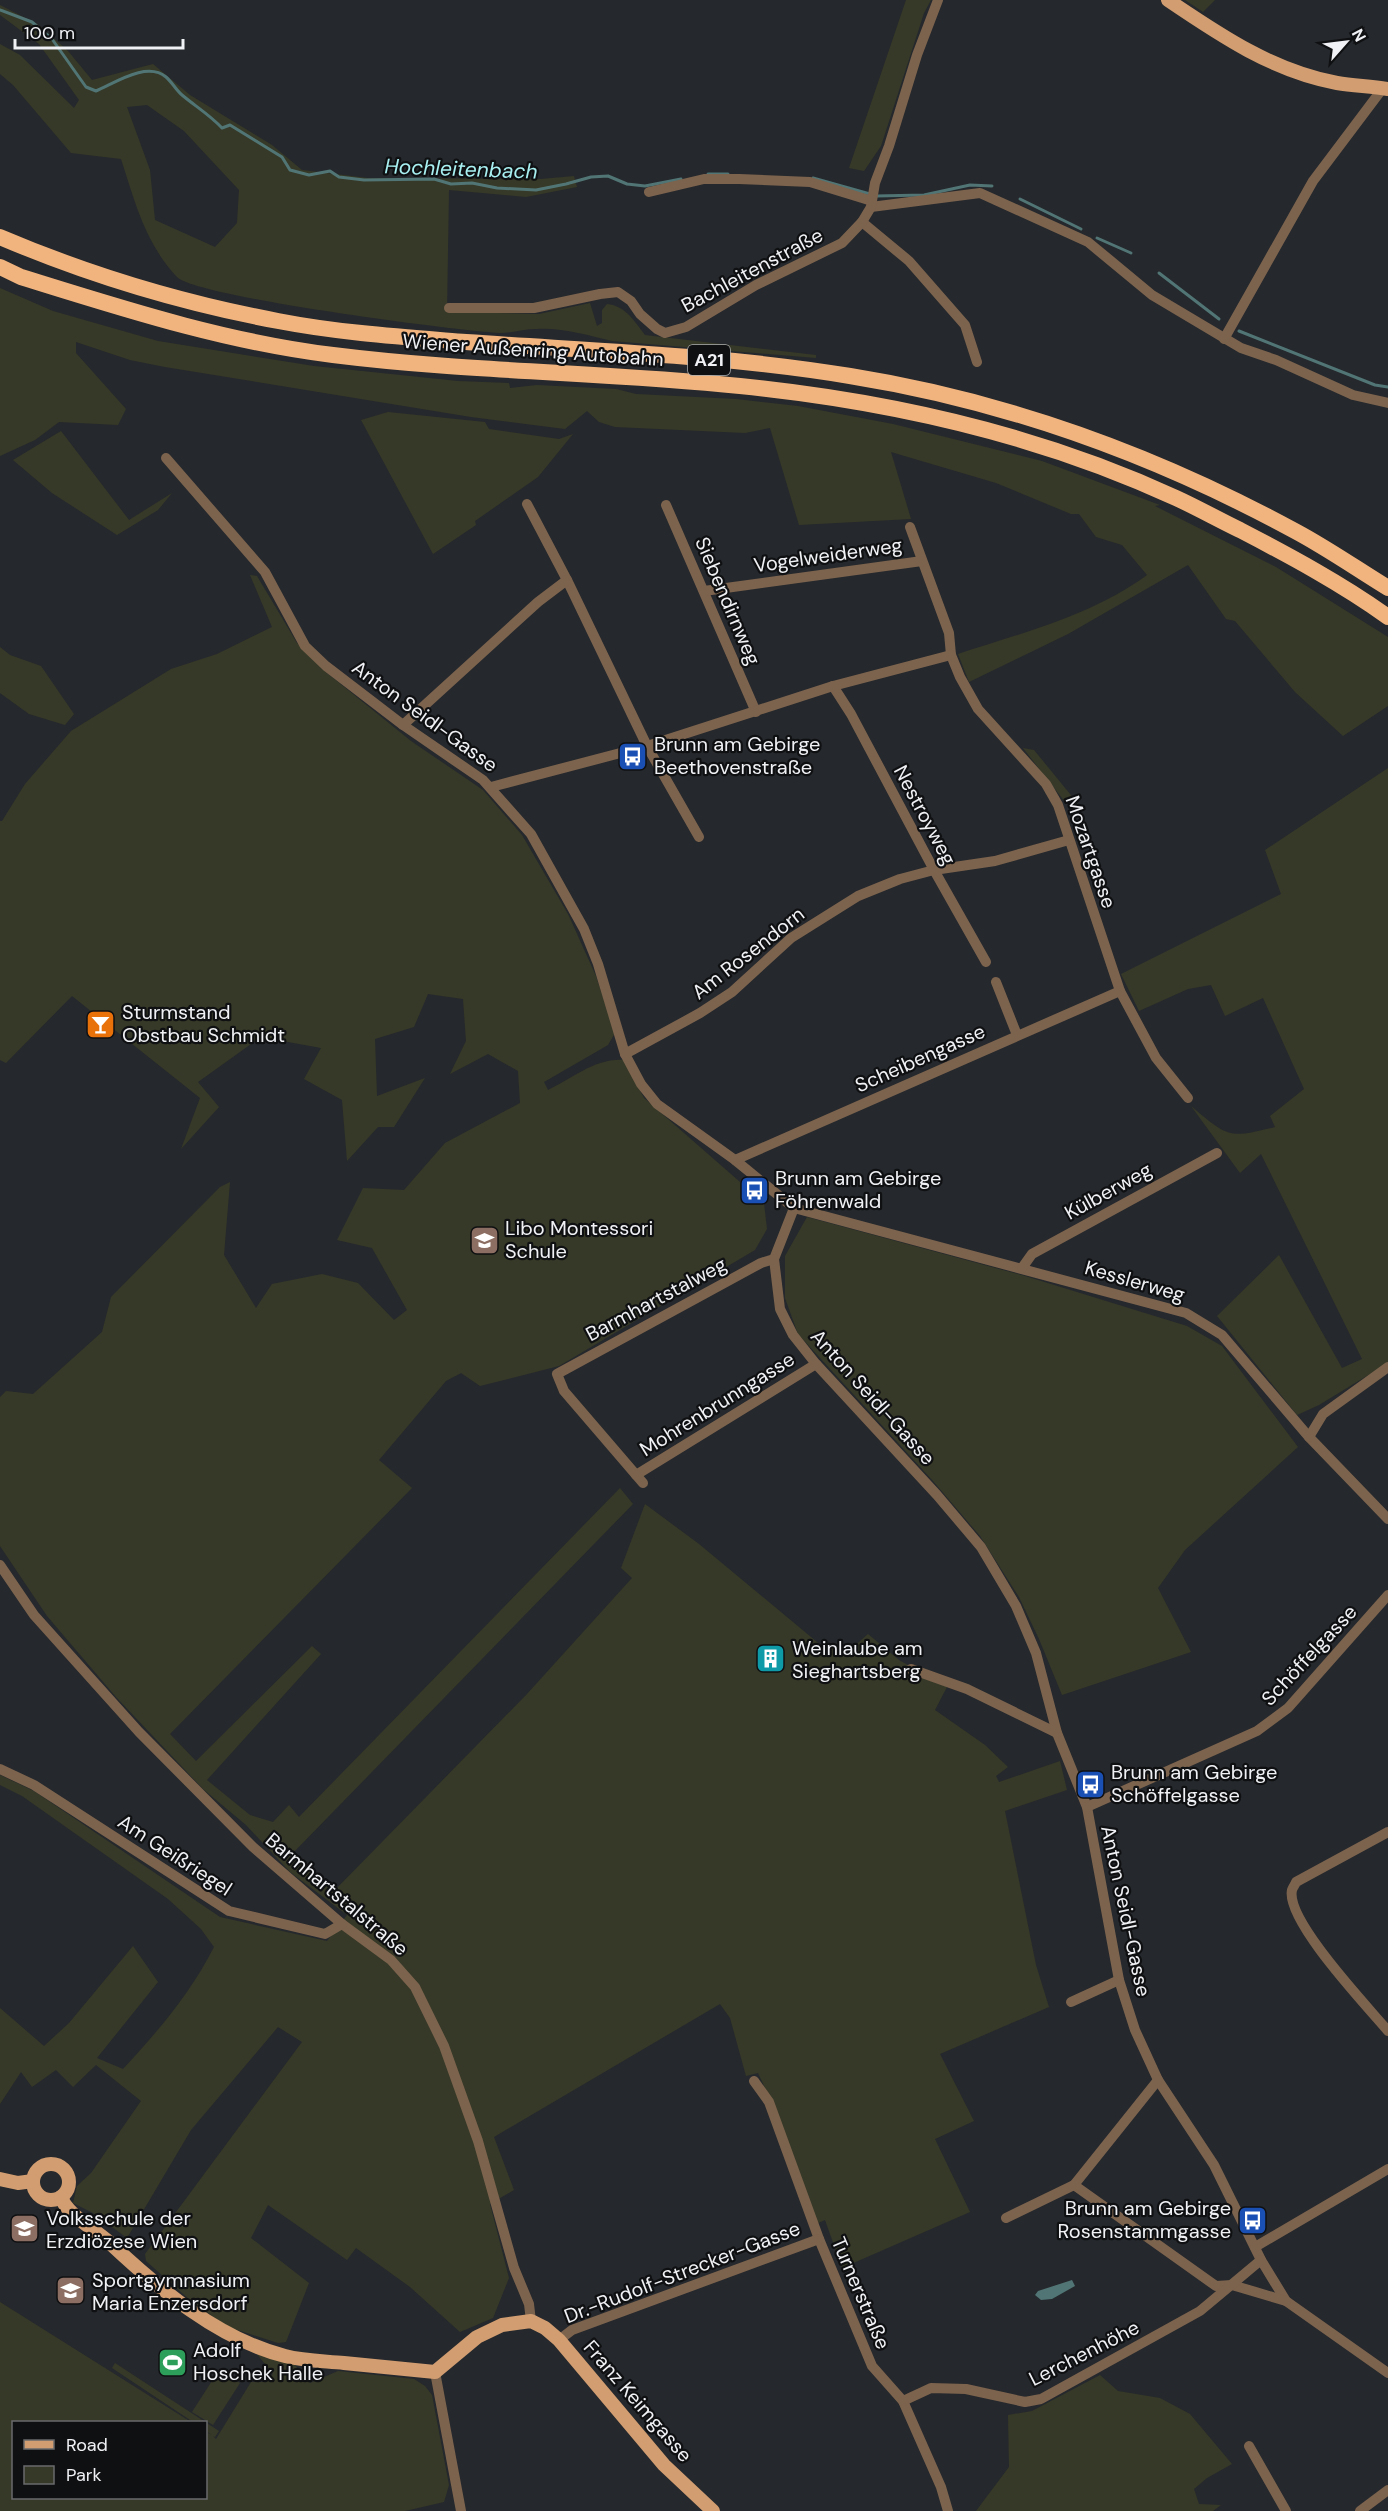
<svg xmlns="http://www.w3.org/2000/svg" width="1388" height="2511" font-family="'DM Sans',sans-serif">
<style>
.green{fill:#363927;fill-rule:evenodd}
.water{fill:#517575}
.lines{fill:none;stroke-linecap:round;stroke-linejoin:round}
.stream{stroke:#517575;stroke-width:3}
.minor{stroke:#7c634e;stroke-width:10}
.major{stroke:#d19d71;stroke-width:14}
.highway{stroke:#f2b47e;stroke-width:16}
.labels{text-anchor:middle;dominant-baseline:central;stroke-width:4.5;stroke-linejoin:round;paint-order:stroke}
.shield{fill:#0f1012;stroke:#acaeb0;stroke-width:1.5}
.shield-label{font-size:18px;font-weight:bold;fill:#f0f1f4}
.street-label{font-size:20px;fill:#f0f1f4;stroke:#0f1012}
.poi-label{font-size:20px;fill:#f0f1f4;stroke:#0f1012;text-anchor:start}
.water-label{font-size:21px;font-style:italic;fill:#a8f0f1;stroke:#0f1012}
</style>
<rect width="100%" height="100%" fill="#25282c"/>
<g class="green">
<polygon points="906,0 931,0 924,13 881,146 864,171 849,168"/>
<polygon points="1185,0 1215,0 1203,12"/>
<path d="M0,5L39,25L68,51L92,80L153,64L190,95L272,145L302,170L368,178L541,179L574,176L577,187L526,197L449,190L447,312L539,314L590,303L597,326L602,323V310L607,304C626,306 634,321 645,335L816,355V358L612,341C588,335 560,327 536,329C524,329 511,333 499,333C458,331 196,297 177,277C145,243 135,202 121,159L71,153L13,85L0,74V44L20,55L74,108L79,100L39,44L0,15ZM147,105L184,131L239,190L237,223L215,247L155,220L150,170L127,107Z"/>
<path d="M0,288L53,311L158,341L314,366L458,381L509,383L510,388L537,385L616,389L636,394L736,399L798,406L893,424L1042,461L1160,505L1155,506L1276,567L1388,637V706L1343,736L1295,692L1235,621L1226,619L1188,565L1068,634L969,682L958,654C1022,633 1093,615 1147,575L1122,545L1096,537L1079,514H1071L996,483L891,452L911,519L799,525L770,428L745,433L615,427L599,422L587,411L565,429L471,417L165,367L130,360L76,342V353L126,409L118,425L59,422L35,440L0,456Z"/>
<polygon points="388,412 485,422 489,429 559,439 573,434 538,477 475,521 476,525 433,554 361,420"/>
<polygon points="61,431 129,520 172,493 158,510 117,535 52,493 13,460"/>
<path d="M250,575L257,576L297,643L327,673L411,741L483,790L522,835L568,914L596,976L615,1033L608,1045L544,1082L548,1090C572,1079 595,1058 624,1060L644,1098L764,1203L767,1229L755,1250L559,1366L480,1386L461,1373L446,1381L379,1460L412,1488L170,1734L196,1761L312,1646L321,1654L207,1780L250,1815L273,1822L289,1805L299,1817L620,1488L633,1504L292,1854L333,1892L527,1694L632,1578L621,1568L645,1504L699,1544L823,1647L850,1650L868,1634L899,1660L947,1687L935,1710L985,1745L1008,1767L996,1776L999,1782L1060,1761L1067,1790L1005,1811L1036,1965L1049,2007L940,2054L974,2121L935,2139L970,2212L842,2268L825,2220L816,2224L772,2103L758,2073L746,2076L730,2018L720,2004L494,2137L514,2190L490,2204L509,2278L493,2318L460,2332L410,2287L356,2248L347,2260L268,2205L251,2238L309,2283L286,2342L278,2343L228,2327L191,2301L146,2261L145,2254L302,2042L278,2027L191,2130L127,2238L93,2213L73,2203L77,2186L91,2173L141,2101L96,2065L73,2087L56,2070L32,2087L21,2072L0,2104V2008L44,2046L69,2023L133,1946L158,1982L97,2058L123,2069C159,2030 190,1994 214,1947L201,1929L168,1899L22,1796L0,1785V1775L34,1791L220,1917L327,1941L347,1915L290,1872L246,1825L203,1789L116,1697L47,1616L0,1546V1397L6,1391L33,1394L102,1332L111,1297L220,1187L230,1182L224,1255L256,1308L272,1284L322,1274L358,1283L394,1320L407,1310L372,1248L337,1240L363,1188L404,1190L445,1143L520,1103L518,1071L488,1054L450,1074L466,1041L463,999L428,994L414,1027L375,1039L377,1096L425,1078L394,1127H378L347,1161L342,1100L304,1079L321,1048L261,1037L198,1082L219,1107L181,1149L200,1098L72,996L6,1063L0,1060V821H2L25,784L71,731L171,669L217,654L272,627Z"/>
<polygon points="0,647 10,655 41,666 74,714 65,725 29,714 0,693"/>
<polygon points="1023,748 1034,750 1079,805 1065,802"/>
<path d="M1388,768V1363L1319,1405L1297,1415L1217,1316L1279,1255L1342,1368L1362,1359L1261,1154L1240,1173L1191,1106C1228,1137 1228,1139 1275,1127L1270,1116L1304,1089L1263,998L1225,1016L1211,985L1188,989L1139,1011L1121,974L1281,894L1265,850Z"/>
<polygon points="807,1217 1025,1276 1187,1326 1222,1346 1298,1447 1185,1550 1158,1588 1191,1652 1062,1695 1039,1639 1019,1597 980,1536 933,1481 798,1334 785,1298 785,1256"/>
<polygon points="0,2302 191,2422 14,2422 14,2498 206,2498 206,2432 212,2435 206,2431 206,2422 193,2422 112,2368 115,2363 219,2431 215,2437 213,2436 216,2439 251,2382 264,2382 273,2374 252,2348 294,2364 310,2383 338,2371 414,2379 425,2386 432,2395 449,2485 444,2502 405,2511 0,2511"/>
<polygon points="219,2370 240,2383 213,2425 192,2412"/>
<polygon points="1100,2375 1118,2391 1160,2398 1190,2414 1232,2464 1207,2478 1194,2489 1199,2504 1221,2505 1213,2511 976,2511 1009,2467 1008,2415 1032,2411"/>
</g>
<polygon class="water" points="1072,2280 1075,2286 1052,2299 1041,2300 1035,2295 1038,2291"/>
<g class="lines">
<g class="stream">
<path d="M0,10L32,22L52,39L86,87L96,91C115,83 147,61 166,77C172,82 176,90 182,95C195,106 210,115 222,128L230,125L282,157L290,170L309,175L330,171L339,177L364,180L434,179L451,184L472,183L497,188L536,190L566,184L591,177L608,176L627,184L645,186L681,179"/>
<polyline points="708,174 728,174"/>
<polyline points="813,178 870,194"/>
<polyline points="876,196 924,195 970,185 992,186"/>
<polyline points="1020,199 1081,229"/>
<polyline points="1097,238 1131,253"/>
<polyline points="1159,273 1219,319"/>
<polyline points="1239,331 1375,385 1388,387"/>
</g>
<g class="minor">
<polyline points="649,192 704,179 739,179 810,182 872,201"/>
<polyline points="871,207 980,193 1088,242 1152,295 1241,348 1276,360 1353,395 1388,403"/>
<polyline points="862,222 909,261 965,325 977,362"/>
<polyline points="449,308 534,308 600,294 618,292 631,301 640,314 657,329 665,333 686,327 756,285 842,243 862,222 871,207 875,183 889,146 917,55 938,0"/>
<polyline points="1224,339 1313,181 1383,88"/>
<polyline points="166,458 265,572 305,646 326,666 403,725 483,780 531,834 584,929 598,964 625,1054 641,1084 657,1104 735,1160 794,1208 1186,1313 1222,1335 1309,1437 1388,1519"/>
<polyline points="527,504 567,580 647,746 699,837"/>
<polyline points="666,505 756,712"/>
<polyline points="910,527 949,633 951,655 960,677 978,709 1046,784 1058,805 1120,991 1156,1058 1188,1098"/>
<polyline points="704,591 922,561"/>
<polyline points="833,686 851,714 934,870 986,962"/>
<polyline points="403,725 538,602 567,580"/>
<polyline points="491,787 647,746 833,686 951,655"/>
<polyline points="996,982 1017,1035"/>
<polyline points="625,1054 700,1013 732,992 791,938 858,896 900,879 934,870 995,861 1069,840"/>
<polyline points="735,1160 1120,991"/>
<polyline points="794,1208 774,1259 780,1309 793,1335 816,1364 937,1495 981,1547 1016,1606 1036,1653 1057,1733 1087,1807 1119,1980 1135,2030 1158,2080 1214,2165 1261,2260 1286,2301 1388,2373"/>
<polyline points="1022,1268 1032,1254 1217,1153"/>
<polyline points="1309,1437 1323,1414 1388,1367"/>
<polyline points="636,1475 816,1364"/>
<polyline points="643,1483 564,1391 557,1374 761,1263 774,1259"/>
<polyline points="0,1565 34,1615 139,1732 253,1847 342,1924 391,1960 415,1987 444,2046 478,2141 514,2268 529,2304 531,2321"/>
<polyline points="911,1669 967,1689 1057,1733"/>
<polyline points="0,1769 34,1785 229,1911 325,1934 342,1924"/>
<polyline points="1087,1807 1257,1731 1288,1708 1388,1595"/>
<path d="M1388,1832L1296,1882C1295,1885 1293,1887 1292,1890C1285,1920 1368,2007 1388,2031"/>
<polyline points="1071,2002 1119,1980"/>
<polyline points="1158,2080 1074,2185 1216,2286 1232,2285 1286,2301"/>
<polyline points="754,2081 769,2102 819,2239 872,2366 903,2401 941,2487 948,2511"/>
<polyline points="1006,2218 1074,2185"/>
<polyline points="1255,2247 1388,2169"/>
<polyline points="559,2340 572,2330 819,2239"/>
<polyline points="435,2372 461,2511"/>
<polyline points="903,2401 931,2388 966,2389 1025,2402 1041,2399 1200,2311 1261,2260"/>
<polyline points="1249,2446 1286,2511"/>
<polyline points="1360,2511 1388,2490"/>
</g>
<g class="major">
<path d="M1168,0C1221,36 1273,71 1337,83C1354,86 1371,86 1388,89"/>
<circle cx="51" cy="2182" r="18"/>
<polyline points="0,2179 18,2183 33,2181"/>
<path d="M61,2197C66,2214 96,2230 110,2243C159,2289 218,2339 285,2356C304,2361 324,2361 344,2363C374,2366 405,2369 435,2372L477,2337L502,2325L531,2321L545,2328L559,2340L664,2465L713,2511"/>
</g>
<g class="highway">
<path d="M0,237C89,275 182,303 278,321C340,333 403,337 466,342C594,351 723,355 850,376C1006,401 1157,456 1295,531C1327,548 1357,569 1388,588"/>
<path d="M0,267L21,277C124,309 226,342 333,355C468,372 605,372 740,386C889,401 1040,435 1176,498C1198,508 1219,520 1240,530C1290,556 1342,584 1388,617"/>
</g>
</g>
<defs>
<symbol id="bus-square" viewBox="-11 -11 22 22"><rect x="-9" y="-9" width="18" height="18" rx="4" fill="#1a4fb4" stroke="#0f1012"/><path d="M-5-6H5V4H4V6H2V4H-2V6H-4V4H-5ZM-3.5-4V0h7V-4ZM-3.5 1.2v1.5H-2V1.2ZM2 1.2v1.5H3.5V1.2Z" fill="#fff"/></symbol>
<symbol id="bar-square" viewBox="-11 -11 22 22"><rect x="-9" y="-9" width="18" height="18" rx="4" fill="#e8710a" stroke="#0f1012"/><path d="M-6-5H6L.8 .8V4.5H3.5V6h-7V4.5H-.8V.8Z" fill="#fff"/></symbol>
<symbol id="school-square" viewBox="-11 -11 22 22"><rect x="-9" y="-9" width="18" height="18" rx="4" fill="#8d6e63" stroke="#0f1012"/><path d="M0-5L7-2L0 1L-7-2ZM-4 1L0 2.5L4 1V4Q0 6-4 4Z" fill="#fff"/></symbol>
<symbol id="building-square" viewBox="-11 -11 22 22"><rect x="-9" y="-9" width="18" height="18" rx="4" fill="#0f9aa8" stroke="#0f1012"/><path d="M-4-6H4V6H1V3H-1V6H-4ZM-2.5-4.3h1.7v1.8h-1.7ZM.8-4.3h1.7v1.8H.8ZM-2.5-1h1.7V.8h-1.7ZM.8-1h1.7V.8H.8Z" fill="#fff"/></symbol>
<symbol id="stadium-square" viewBox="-11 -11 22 22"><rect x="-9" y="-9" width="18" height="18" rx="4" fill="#2e9e5b" stroke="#0f1012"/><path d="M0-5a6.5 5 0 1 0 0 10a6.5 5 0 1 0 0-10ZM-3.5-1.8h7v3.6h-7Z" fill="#fff"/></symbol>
</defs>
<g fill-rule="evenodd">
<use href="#bus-square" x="616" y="740" width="33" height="33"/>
<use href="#bar-square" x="84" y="1008" width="33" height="33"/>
<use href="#bus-square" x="738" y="1174" width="33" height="33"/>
<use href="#school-square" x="468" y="1224" width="33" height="33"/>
<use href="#building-square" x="754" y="1642" width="33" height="33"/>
<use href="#bus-square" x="1074" y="1768" width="33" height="33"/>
<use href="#bus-square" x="1236" y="2204" width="33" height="33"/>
<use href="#school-square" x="8" y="2212" width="33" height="33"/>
<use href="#school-square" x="54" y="2274" width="33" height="33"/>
<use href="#stadium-square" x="156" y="2346" width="33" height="33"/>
</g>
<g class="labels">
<rect class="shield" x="688" y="345" width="42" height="30" rx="4.5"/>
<g class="shield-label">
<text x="709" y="360">A21</text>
</g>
<g class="street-label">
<text transform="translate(752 270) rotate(-28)">Bachleitenstraße</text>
<text transform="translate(533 350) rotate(4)">Wiener Außenring Autobahn</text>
<text transform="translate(828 555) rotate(-8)">Vogelweiderweg</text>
<text transform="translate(728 601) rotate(67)">Siebendirnweg</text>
<text transform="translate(425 716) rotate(36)">Anton Seidl-Gasse</text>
<text transform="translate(925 815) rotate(62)">Nestroyweg</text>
<text transform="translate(1091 852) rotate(71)">Mozartgasse</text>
<text transform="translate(748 953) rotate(-38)">Am Rosendorn</text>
<text transform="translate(920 1058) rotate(-24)">Scheibengasse</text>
<text transform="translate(1108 1191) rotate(-29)">Külberweg</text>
<text transform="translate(1135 1281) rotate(16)">Kesslerweg</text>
<text transform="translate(656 1299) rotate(-28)">Barmhartstalweg</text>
<text transform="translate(873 1397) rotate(48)">Anton Seidl-Gasse</text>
<text transform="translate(717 1404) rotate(-32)">Mohrenbrunngasse</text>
<text transform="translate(1309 1655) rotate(-47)">Schöffelgasse</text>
<text transform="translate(175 1855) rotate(33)">Am Geißriegel</text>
<text transform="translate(337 1894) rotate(40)">Barmhartstalstraße</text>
<text transform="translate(1126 1911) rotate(78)">Anton Seidl-Gasse</text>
<text transform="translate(682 2272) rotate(-21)">Dr.-Rudolf-Strecker-Gasse</text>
<text transform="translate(861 2293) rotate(67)">Turnerstraße</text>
<text transform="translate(1084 2353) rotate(-27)">Lerchenhöhe</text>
<text transform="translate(638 2401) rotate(49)">Franz Keimgasse</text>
</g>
<g class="poi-label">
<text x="654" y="744">Brunn am Gebirge<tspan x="654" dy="23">Beethovenstraße</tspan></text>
<text x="122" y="1012">Sturmstand<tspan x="122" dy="23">Obstbau Schmidt</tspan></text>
<text x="775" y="1178">Brunn am Gebirge<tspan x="775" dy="23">Föhrenwald</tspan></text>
<text x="505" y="1228">Libo Montessori<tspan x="505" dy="23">Schule</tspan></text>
<text x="792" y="1648">Weinlaube am<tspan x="792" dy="23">Sieghartsberg</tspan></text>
<text x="1111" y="1772">Brunn am Gebirge<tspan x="1111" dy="23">Schöffelgasse</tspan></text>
<text x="1231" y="2208" text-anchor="end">Brunn am Gebirge<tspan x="1231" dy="23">Rosenstammgasse</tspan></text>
<text x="46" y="2218">Volksschule der<tspan x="46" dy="23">Erzdiözese Wien</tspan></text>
<text x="92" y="2280">Sportgymnasium<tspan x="92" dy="23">Maria Enzersdorf</tspan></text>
<text x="193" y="2350">Adolf<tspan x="193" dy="23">Hoschek Halle</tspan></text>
</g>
<g class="water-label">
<text transform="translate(461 169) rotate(2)">Hochleitenbach</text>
</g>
</g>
<rect x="12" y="2421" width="195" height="78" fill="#0f1012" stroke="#696a6c" stroke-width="1.5"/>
<rect x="24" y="2440" width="30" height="9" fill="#d19d71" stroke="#696a6c" stroke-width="1.5"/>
<text x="66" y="2451" font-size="18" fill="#f0f1f4">Road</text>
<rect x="24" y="2466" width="30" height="18" fill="#363927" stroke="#696a6c" stroke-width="1.5"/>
<text x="66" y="2481" font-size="18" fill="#f0f1f4">Park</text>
<g transform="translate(1346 42) rotate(62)" stroke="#0f1012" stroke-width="4.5" paint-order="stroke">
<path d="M0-4.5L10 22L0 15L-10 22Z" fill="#f0f1f4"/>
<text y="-9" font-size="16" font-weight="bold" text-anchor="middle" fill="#f0f1f4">N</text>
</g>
<path d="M15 39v9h168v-9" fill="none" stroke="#f0f1f4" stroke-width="3"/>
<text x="24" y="39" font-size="18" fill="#f0f1f4" stroke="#0f1012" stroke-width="4.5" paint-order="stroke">100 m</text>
</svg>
